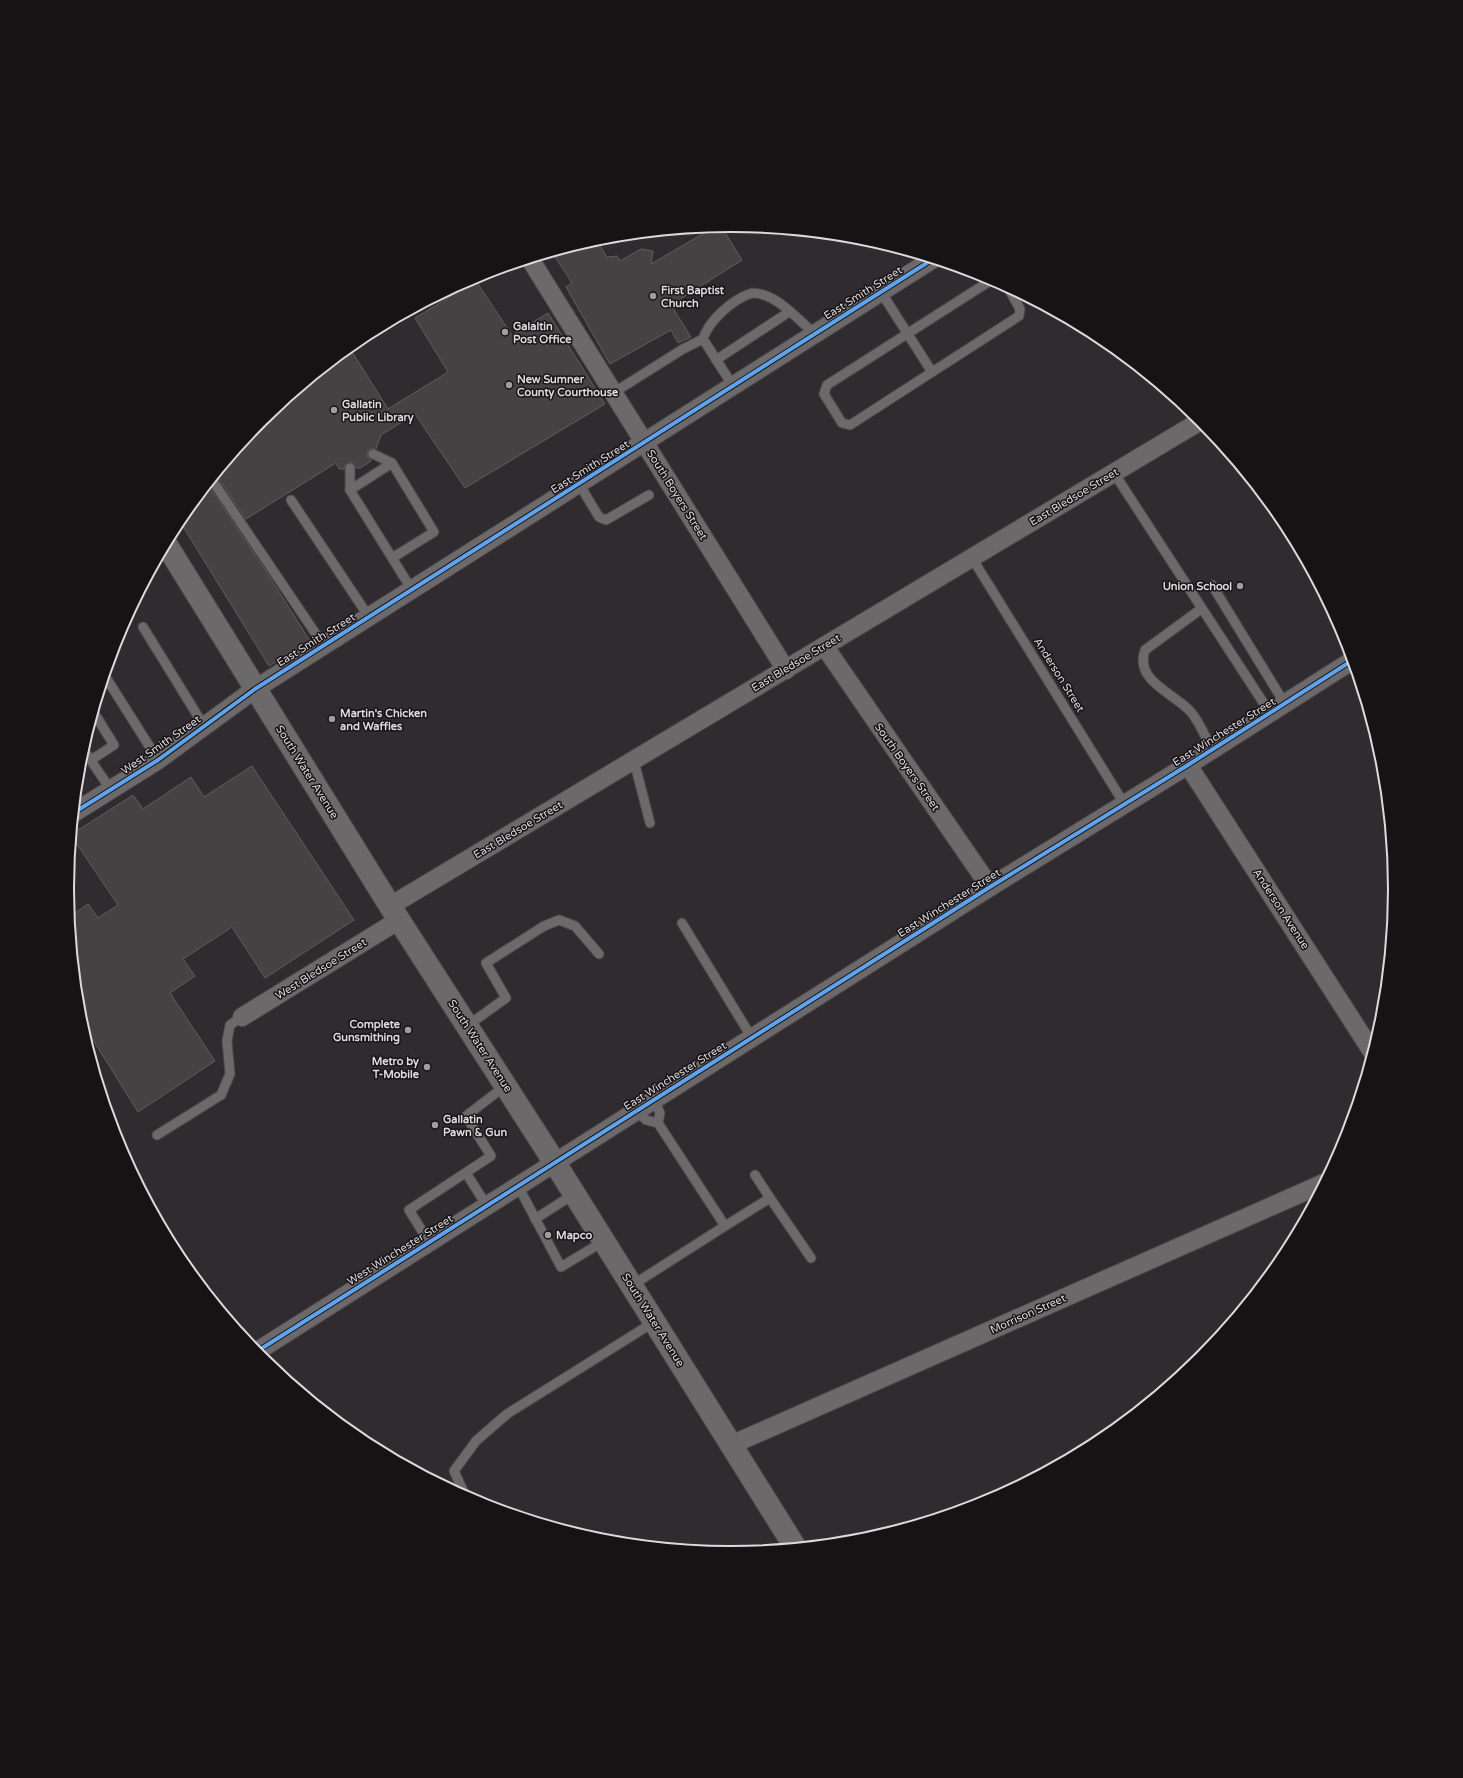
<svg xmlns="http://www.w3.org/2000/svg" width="1463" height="1778" font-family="'Varela Round',sans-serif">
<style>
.building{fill:#454244;stroke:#5f5b5e}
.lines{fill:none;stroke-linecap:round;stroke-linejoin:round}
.lane-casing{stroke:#4b474a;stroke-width:11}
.street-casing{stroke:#4b474a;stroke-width:20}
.secondary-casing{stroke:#4b474a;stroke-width:24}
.lane{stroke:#6c696b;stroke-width:9}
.street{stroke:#6c696b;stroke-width:18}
.secondary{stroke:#6c696b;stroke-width:22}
.cycleway-casing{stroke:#161315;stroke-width:6}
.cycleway{stroke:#60a3ed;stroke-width:4}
.poi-dot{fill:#a19ca0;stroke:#161315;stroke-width:1.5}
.labels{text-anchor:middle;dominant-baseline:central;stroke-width:3;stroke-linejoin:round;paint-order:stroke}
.poi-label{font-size:11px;font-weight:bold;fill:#ded9dd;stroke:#161315;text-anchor:start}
.street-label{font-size:11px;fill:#ded9dd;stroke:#161315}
.rim{fill:none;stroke:#ded9dd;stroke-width:2}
</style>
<rect width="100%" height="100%" fill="#2f2b2e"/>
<g class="building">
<polygon points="716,226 721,226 742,260 671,305 691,337 678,343 671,330 610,364 566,287 572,283 552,252 596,239 607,257 617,256 620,261 641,249 653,251 651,264"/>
<polygon points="476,281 512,335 548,313 605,404 465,488 415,414 381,435 376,449 370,449 367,452 368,457 371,460 370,462 360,468 356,468 353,463 350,462 345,465 344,469 339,469 336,463 246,519 216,475 262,419 349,347 388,409 448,372 415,318"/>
<polygon points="208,485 268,574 310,641 269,666 179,520"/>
<polygon points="252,766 354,920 265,978 232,927 183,959 195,976 170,993 215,1061 138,1112 85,1027 83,1029 80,1018 70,916 88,904 98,918 118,905 72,837 72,834 133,795 143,809 191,777 204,797"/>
</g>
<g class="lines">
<defs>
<g id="lane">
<polyline points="993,279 827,385 824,394 842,423 850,425 1019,316 1020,309 1007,286"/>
<polyline points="881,292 932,372"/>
<polyline points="703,339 733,386"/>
<polyline points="716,360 789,312"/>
<path d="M613,393L683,349L703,339C709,320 733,299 752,293C777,293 798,320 815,334"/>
<polyline points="373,454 392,463"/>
<polyline points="350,468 350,490"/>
<polyline points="1114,473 1270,713"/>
<polyline points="212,480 324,646"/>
<polyline points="579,484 599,517 606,520 649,495"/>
<polyline points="291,500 369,617"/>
<polyline points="392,558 434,532 392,463 350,490 412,590"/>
<polyline points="972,558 1125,805"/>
<polyline points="1212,585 1285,704"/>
<path d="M1201,609L1145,650C1134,681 1174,693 1191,712C1200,723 1206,738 1212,750"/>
<polyline points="143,627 204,726"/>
<polyline points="105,676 158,760"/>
<polyline points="83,749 111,790"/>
<polyline points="91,760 114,745 94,713"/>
<polyline points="634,761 650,823"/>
<polyline points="682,923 752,1038"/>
<polyline points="467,1026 506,998 486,963 544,926 559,920 575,926 599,954"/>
<polyline points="654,1100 660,1113 658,1123"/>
<polyline points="157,1135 221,1095 230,1074 227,1041 230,1025 242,1017"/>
<polyline points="466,1173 487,1206"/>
<polyline points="518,1186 561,1267 604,1241"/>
<polyline points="770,1198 811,1258"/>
<polyline points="535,1219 574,1194"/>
<polyline points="725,1226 770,1198 755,1175"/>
<polyline points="429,1242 409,1210 491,1156 466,1116 505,1086"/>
<polyline points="631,1286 725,1226 658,1123 646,1120 636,1111"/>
<polyline points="466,1497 454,1471 476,1441 507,1414 654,1322"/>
</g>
<g id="street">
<polyline points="530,259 786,670"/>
<polyline points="825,647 990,887"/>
<polyline points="1188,765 1373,1053"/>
<polyline points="75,812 158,760 255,689 933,259"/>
<polyline points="390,906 1202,420"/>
<polyline points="242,1017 399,920"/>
<polyline points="256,1352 990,887 1188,765 1353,660"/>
<polyline points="731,1445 1324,1183"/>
</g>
<polyline id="secondary" points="166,544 390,906 555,1163 795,1547"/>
</defs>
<use href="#lane" class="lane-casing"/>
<use href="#street" class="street-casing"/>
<use href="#secondary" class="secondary-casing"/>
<use href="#lane" class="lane"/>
<use href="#street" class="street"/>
<use href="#secondary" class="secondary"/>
<defs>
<g id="cycleway">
<polyline points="75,812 158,760 255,689 933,259"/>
<polyline points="256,1352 990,887 1188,765 1353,660"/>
</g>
</defs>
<use href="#cycleway" class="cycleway-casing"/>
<use href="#cycleway" class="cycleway"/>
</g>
<g class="poi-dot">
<circle cx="653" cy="296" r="4"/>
<circle cx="505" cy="332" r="4"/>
<circle cx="509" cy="385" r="4"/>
<circle cx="334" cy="410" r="4"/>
<circle cx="1240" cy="586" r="4"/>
<circle cx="332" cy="719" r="4"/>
<circle cx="408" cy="1030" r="4"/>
<circle cx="427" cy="1067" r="4"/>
<circle cx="435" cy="1125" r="4"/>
<circle cx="548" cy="1235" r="4"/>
</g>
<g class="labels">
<g class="poi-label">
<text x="661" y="290">First Baptist<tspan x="661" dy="13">Church</tspan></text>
<text x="513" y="326">Galaltin<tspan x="513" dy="13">Post Office</tspan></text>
<text x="517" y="379">New Sumner<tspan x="517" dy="13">County Courthouse</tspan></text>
<text x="342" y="404">Gallatin<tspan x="342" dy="13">Public Library</tspan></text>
<text x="1232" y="586" text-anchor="end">Union School</text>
<text x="340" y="713">Martin's Chicken<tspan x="340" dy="13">and Waffles</tspan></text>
<text x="400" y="1024" text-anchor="end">Complete<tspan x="400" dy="13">Gunsmithing</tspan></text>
<text x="419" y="1061" text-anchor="end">Metro by<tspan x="419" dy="13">T-Mobile</tspan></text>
<text x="443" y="1119">Gallatin<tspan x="443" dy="13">Pawn &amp; Gun</tspan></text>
<text x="556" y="1235">Mapco</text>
</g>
<g class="street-label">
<text transform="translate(863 293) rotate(-32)">East Smith Street</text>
<text transform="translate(590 467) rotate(-32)">East Smith Street</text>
<text transform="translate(677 495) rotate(58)">South Boyers Street</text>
<text transform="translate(1074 497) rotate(-31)">East Bledsoe Street</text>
<text transform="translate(316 640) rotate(-32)">East Smith Street</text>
<text transform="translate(796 663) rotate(-31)">East Bledsoe Street</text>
<text transform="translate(1059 675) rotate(58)">Anderson Street</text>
<text transform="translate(1224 732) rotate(-32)">East Winchester Street</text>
<text transform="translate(161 745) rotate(-35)">West Smith Street</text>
<text transform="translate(907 767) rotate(55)">South Boyers Street</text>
<text transform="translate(307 772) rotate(58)">South Water Avenue</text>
<text transform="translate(518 830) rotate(-31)">East Bledsoe Street</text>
<text transform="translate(949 903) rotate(-32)">East Winchester Street</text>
<text transform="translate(1281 909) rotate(57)">Anderson Avenue</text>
<text transform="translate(321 969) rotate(-32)">West Bledsoe Street</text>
<text transform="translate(480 1046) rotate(57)">South Water Avenue</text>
<text transform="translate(675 1076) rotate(-32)">East Winchester Street</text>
<text transform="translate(400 1250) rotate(-32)">West Winchester Street</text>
<text transform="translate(1028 1314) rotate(-24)">Morrison Street</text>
<text transform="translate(653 1320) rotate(58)">South Water Avenue</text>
</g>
</g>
<path d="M0 0H1463V1778H0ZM74 889a657 657 0 1 1 1314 0a657 657 0 1 1-1314 0Z" fill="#161315" fill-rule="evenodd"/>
<path class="rim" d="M74 889a657 657 0 1 1 1314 0a657 657 0 1 1-1314 0Z"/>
</svg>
